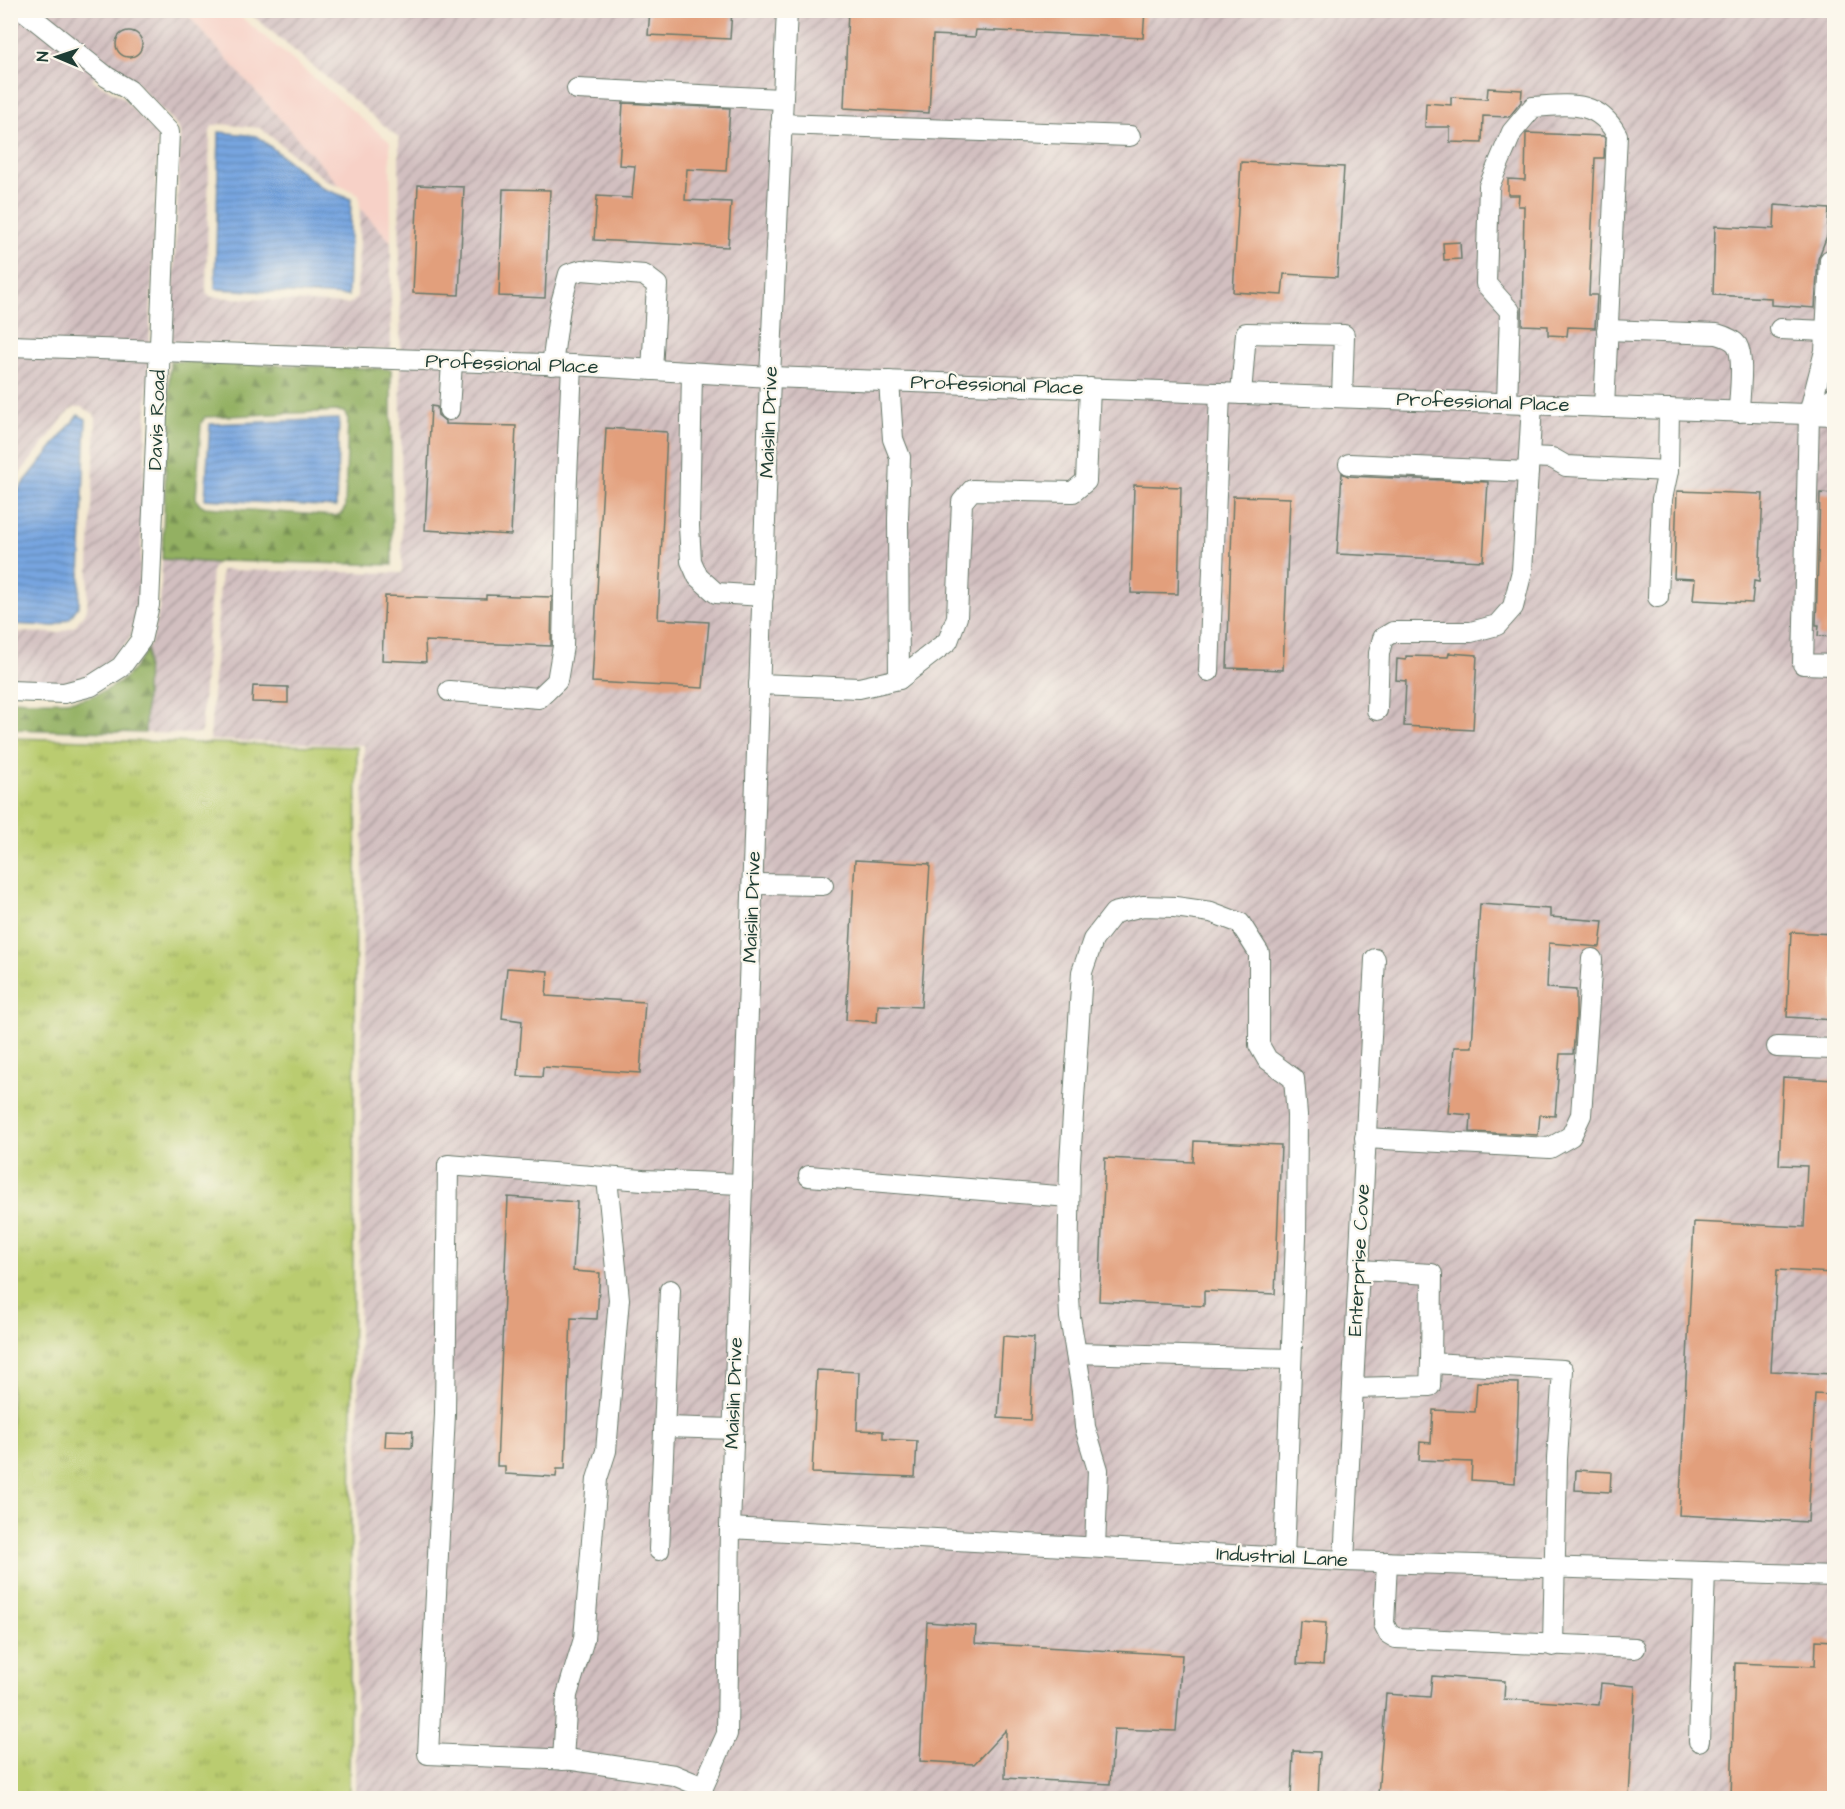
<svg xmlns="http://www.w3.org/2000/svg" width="1845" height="1809" font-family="'Architects Daughter',sans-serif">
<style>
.built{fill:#f7d1c7}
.industrial{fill:url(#industrial-furrows)}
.grass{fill:url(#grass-tufts);stroke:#6c8452;stroke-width:1.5}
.forest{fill:url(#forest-firs);stroke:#59764b;stroke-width:1.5;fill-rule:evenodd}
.water{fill:url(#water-rules);stroke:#4b718a;stroke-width:1.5}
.building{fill:#e29f7b}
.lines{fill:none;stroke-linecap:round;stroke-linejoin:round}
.minor-casing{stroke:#69796a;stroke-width:22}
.minor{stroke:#fff;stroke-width:20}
.labels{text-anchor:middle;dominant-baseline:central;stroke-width:4.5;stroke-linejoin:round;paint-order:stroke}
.street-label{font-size:20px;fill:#1f3d34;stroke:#fbf7ec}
</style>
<defs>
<pattern id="industrial-furrows" width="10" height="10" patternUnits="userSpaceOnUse" patternTransform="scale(1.5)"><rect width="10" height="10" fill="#d2bfc0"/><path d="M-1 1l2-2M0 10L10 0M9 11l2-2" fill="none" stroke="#aa9c9d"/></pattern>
<pattern id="grass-tufts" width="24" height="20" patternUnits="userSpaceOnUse" patternTransform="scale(1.5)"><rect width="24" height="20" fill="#bacc6f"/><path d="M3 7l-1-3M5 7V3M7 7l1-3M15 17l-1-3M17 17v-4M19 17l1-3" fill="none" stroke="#97a75c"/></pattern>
<pattern id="forest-firs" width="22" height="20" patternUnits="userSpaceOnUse" patternTransform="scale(1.5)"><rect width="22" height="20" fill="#93b062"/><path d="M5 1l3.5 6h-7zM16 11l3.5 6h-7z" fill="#779052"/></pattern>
<pattern id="water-rules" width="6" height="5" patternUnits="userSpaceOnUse" patternTransform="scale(1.5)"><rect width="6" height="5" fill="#77a5e0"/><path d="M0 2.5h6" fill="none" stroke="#6188b6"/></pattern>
</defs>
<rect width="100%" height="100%" fill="#fbf7ec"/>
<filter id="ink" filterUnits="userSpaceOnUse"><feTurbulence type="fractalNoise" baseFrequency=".0167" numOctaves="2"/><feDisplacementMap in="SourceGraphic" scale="12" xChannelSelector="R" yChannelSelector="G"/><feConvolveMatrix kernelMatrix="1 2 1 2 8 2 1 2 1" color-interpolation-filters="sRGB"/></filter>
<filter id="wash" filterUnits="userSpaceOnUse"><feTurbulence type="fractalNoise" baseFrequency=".008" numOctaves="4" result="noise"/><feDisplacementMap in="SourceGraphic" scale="24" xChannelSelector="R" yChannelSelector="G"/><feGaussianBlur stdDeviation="1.35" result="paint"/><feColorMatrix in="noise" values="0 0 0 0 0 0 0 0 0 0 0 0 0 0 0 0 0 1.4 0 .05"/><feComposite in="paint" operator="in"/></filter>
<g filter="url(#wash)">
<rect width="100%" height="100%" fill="#f3e8cf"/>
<polygon class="built" points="184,11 234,11 390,142 391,242 360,208 359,194 340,186"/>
<g class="industrial">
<polygon points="11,11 184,11 340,186 327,181 260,128 220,124 212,126 210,131 206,289 207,294 212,297 347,304 353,302 357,296 360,208 391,242 391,350 171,342 180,132 177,126 135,82 104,64 92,80 122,97 158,135 139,604 131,637 113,661 86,678 63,683 11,681 10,632 58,633 75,626 87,609 96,419 94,414 81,407 75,407 70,410 11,485"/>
<polygon points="247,11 1834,11 1834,1798 355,1798 364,745 210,740 221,570 402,573 399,138"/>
<polygon points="162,559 216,563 212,569 201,734 145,733 147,649 150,645 160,606"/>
</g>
<polygon class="grass" points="11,738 357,747 349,1798 11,1798"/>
<g class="forest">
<path d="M170,361L391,369L392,565L221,561L216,563L162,559ZM338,411L344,412L348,419L345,508L341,514L335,516L205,507L198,503L196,498L201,423L205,417Z"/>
<path d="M147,649L145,733L11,729V700C54,702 91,707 127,676C135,669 141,658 147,649Z"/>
</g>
<g class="water">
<polygon points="219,132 257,136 322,188 351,199 348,296 215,289"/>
<polygon points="78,415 86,419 79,605 70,618 54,626 11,624 11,499"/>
<polygon points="339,419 336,507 205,499 210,424"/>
</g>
<g id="blocks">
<g class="building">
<polygon points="650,10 732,10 730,39 648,35"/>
<polygon points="848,10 1145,10 1143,38 976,30 975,37 933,35 929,113 844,108"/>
<circle cx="129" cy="44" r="13"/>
<polygon points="1488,88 1522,90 1521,102 1509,117 1483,116 1482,143 1450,142 1450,127 1425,127 1426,103 1451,105 1451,97 1487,99"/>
<polygon points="623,103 730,108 726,171 687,169 685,200 731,202 728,247 594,240 597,196 632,198 635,166 619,165"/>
<polygon points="1526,133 1603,136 1605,138 1604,158 1595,158 1589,295 1597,295 1595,328 1568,327 1567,336 1548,335 1548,326 1522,325 1524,206 1518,206 1519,195 1508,195 1508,179 1525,180"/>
<polygon points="1241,162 1344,167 1337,277 1284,274 1282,295 1233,292"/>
<polygon points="418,185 464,187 459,295 413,293"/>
<polygon points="503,189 550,190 545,298 499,296"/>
<polygon points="1775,205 1829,209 1827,236 1818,259 1815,308 1771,305 1771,298 1713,295 1715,226 1774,229"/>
<polygon points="1460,242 1461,259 1444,260 1443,243"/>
<polygon points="431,406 437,407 438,415 445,421 445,424 516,426 511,535 425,530"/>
<polygon points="606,428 667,432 658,619 709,622 703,688 592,682"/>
<polygon points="1342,473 1348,476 1488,482 1483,561 1337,554"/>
<polygon points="1134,485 1181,487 1178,594 1131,593"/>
<polygon points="1677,491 1763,494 1759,582 1754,581 1752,603 1693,600 1695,579 1674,578"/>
<polygon points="1820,493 1834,494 1834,637 1818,636 1819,625 1816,625"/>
<polygon points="1233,496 1290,498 1283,670 1227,668"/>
<polygon points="486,595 552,597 551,646 425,641 426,662 382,660 385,596 486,599"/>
<polygon points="1449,653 1477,655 1473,730 1404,726 1406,681 1396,680 1397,659 1406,660 1406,656 1448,657"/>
<polygon points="253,686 288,687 288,703 252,702"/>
<polygon points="855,860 930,864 921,1007 878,1005 877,1022 846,1020"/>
<polygon points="1480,904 1550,909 1550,917 1603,921 1600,947 1549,943 1547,988 1576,990 1576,1017 1573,1054 1560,1054 1555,1116 1540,1115 1538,1135 1470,1132 1471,1115 1448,1113 1454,1047 1472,1047"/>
<polygon points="1791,932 1834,934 1834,1020 1787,1017"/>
<polygon points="507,968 548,971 546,996 645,1002 640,1073 543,1067 542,1077 518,1076 522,1021 502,1018"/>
<polygon points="1783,1077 1834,1080 1834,1273 1777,1270 1771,1371 1833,1374 1831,1395 1815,1394 1808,1522 1679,1515 1694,1222 1804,1227 1807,1166 1779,1165"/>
<polygon points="1194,1141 1281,1145 1275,1294 1204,1291 1204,1306 1099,1301 1105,1158 1193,1162"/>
<polygon points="508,1197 577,1202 573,1271 600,1273 597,1319 571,1318 565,1469 557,1469 556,1477 505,1474 505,1466 497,1466"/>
<polygon points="1003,1336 1034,1338 1030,1420 998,1418"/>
<polygon points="817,1370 859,1372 857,1430 883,1431 883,1439 917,1441 915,1477 812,1473"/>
<polygon points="1477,1382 1519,1383 1515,1483 1471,1480 1472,1462 1419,1460 1420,1442 1431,1443 1433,1410 1475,1412"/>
<polygon points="386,1430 413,1431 412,1448 385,1447"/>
<polygon points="1576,1470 1611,1472 1610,1492 1575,1490"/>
<polygon points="1300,1621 1326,1623 1323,1665 1297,1664"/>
<polygon points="927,1622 976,1626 975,1643 1182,1655 1176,1731 1114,1729 1110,1784 1005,1778 1006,1730 974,1764 920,1761"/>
<polygon points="1816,1640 1834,1641 1834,1798 1731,1798 1735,1663 1815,1666"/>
<polygon points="1432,1676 1505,1681 1504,1699 1599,1705 1601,1683 1635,1686 1629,1798 1439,1798 1378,1795 1386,1694 1430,1697"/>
<polygon points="1293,1751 1320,1752 1318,1798 1291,1798"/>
</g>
</g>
</g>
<g filter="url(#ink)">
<use href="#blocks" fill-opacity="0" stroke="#69796a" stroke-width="1.5"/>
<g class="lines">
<defs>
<g id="minor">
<polyline points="577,89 782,99"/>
<polyline points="781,124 1130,136"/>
<polyline points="1830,260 1825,351 1809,414 1803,664 1834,665"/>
<polyline points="1780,329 1826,331"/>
<path d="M1607,330L1717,334C1724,336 1733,339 1737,345C1745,359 1739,395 1739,412"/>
<polyline points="10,346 572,365 770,377 1834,415"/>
<polyline points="552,365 560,307 569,274 582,270 644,275 657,285 652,370"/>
<polyline points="692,372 689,526 691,561 698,577 716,593 763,596"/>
<polyline points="889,381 893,439 900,457 898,519 899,679"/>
<polyline points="1241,394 1246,333 1344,335 1342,397"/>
<path d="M1507,403L1510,311L1486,284L1489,186L1512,132L1533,107C1569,105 1597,99 1617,135L1604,407"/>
<polyline points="449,410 452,362"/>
<polyline points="1809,414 1834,397"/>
<polyline points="1529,457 1552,458 1566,466 1668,471"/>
<polyline points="1349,464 1528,472"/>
<polyline points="1658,597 1662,499 1668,471 1669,409"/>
<polyline points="1209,671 1220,393"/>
<polyline points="759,684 859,688 899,679 948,641 957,617 962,502 972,490 1073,492 1086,481 1090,388"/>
<polyline points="10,691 64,693 91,686 121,667 141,640 149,605 169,132 129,90 107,77 23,10"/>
<polyline points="449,691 539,698 557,681 563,646 566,500 572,365"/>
<polyline points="1377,710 1379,653 1383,638 1393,632 1471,632 1497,625 1513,607 1522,571 1532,405"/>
<polyline points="753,884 823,885"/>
<polyline points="1777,1047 1834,1049"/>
<polyline points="1365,1138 1550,1148 1571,1136 1581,1115 1592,959"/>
<polyline points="809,1176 1069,1197"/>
<polyline points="1359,1270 1432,1274 1431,1363 1563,1370 1557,1459 1553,1646"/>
<polyline points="1076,1353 1291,1359"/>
<polyline points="1353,1388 1430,1386 1431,1363"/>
<polyline points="664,1427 733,1429"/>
<polyline points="730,1528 1344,1561 1834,1576"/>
<polyline points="1095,1547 1098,1470 1085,1427 1082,1391 1070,1317 1068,1274 1070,1163 1082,972 1093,940 1114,913 1143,906 1175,907 1211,912 1240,923 1259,953 1259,1045 1267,1059 1294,1079 1297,1115 1296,1237 1284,1558"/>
<polyline points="659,1550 670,1290"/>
<polyline points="1344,1561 1375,959"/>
<polyline points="1387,1562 1384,1624 1389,1634 1396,1638 1635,1648"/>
<polyline points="1699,1741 1705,1572"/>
<polyline points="563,1760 567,1695 584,1639 597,1479 606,1451 619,1299 607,1178"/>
<polyline points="703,1787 674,1775 573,1760 428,1754 445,1414 448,1165 643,1180 742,1184"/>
<polyline points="698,1798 727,1734 730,1528 742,1184 770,377 787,10"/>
</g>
</defs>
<use href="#minor" class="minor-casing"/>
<use href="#minor" class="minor"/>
</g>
</g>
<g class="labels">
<g class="street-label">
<text transform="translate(512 364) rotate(2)">Professional Place</text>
<text transform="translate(997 385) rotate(2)">Professional Place</text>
<text transform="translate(1483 402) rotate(2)">Professional Place</text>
<text transform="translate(157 420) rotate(-88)">Davis Road</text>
<text transform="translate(769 422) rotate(-88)">Maislin Drive</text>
<text transform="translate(752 907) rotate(-88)">Maislin Drive</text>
<text transform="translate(1359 1260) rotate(-87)">Enterprise Cove</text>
<text transform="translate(734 1393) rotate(-88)">Maislin Drive</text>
<text transform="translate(1282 1557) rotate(3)">Industrial Lane</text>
</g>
</g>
<rect width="1845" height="1809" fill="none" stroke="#fbf7ec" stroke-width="36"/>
<g transform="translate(57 57) rotate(272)" stroke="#fbf7ec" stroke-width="4.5" paint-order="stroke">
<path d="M0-4.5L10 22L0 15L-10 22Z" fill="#1f3d34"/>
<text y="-9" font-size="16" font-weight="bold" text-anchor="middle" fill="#1f3d34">N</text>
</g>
</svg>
